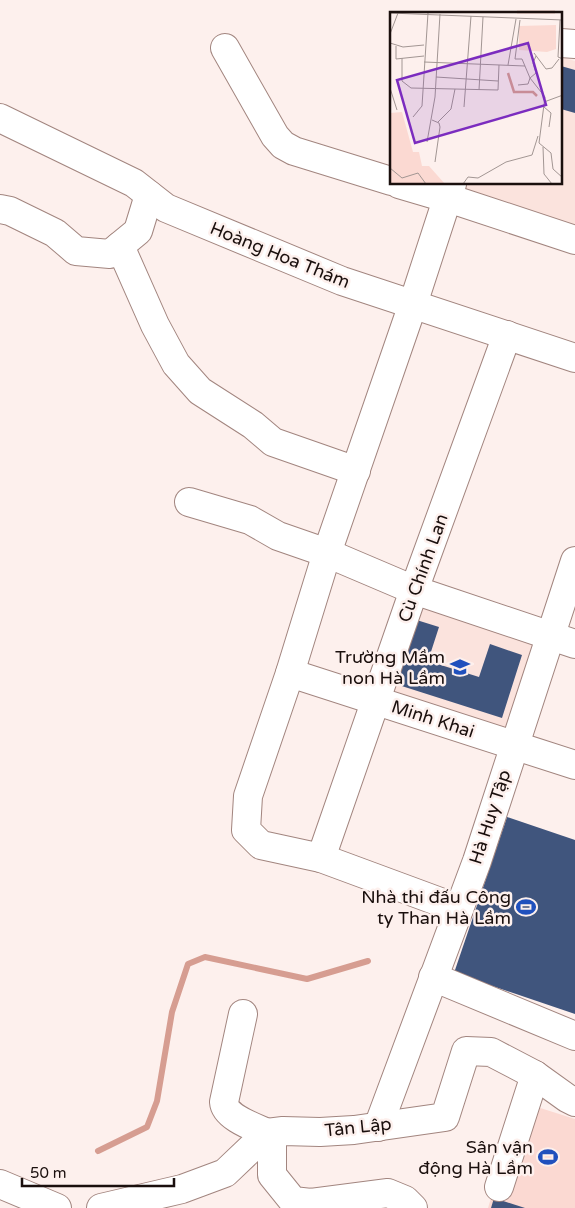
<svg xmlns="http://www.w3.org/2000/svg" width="575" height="1208" font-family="'Varela Round',sans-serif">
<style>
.built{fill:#fbe3dd}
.green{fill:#fbd9d2}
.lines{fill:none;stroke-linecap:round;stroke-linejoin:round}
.stream{stroke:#d69d91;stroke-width:6}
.building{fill:#40557d}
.minor-casing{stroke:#a2857f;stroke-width:30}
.minor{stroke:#fff;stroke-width:28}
.labels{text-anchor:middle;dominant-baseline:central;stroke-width:5;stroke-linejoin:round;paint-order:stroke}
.street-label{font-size:18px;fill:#1a0f0d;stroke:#fdf0ed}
.poi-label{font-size:18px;fill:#1a0f0d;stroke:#fdf0ed;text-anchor:end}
.inset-river{fill:none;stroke:#d69d91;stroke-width:2.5}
.inset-road{fill:none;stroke:#a29693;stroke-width:1}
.view{fill:#7b2cbf;fill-opacity:0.15;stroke:#7b2cbf;stroke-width:2.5}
.inset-edge{fill:none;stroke:#1a0f0d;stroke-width:2.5}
</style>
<rect width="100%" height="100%" fill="#fdf0ed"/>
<g class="built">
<polygon points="561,57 575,61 575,228 457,191 459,184 561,184"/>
<polygon points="413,601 539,646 507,734 381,689"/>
</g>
<polygon class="green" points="534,1106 575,1119 575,1208 488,1208 492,1195 509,1199"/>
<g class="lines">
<polyline class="stream" points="98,1151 147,1127 157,1101 172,1012 188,964 205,957 307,979 368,961"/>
</g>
<g class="building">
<polygon points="561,66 575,70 575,113 561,109"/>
<polygon points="407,617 439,627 428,661 479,677 490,644 522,655 502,718 386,681"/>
<polygon points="507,817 575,840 575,1014 454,973"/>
<polygon points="494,1198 525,1208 491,1208"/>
</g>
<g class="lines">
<defs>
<g id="minor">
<polyline points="561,43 575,44"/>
<polyline points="225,48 275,136 283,145 294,151 391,181"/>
<polyline points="0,118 134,183 166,208 342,281 575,358"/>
<polyline points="399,184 460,202 575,240"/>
<polyline points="452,184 413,304 327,553 290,673 248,796 246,830 261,845 321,858 459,909"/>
<polyline points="0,209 10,211 55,233 76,251 110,254 138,231 149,195"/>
<polyline points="120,246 155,325 176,364 200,391 253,425 273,442 356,471"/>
<polyline points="189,502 250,520 278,536 327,553 414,590 575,644"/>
<polyline points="290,673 575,765"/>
<polyline points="321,858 414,590 507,335"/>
<polyline points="433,977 575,1036"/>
<path d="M243,1014L224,1102C225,1117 254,1127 267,1133"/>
<polyline points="378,1127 477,861 575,561"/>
<polyline points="272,1133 272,1175 293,1201 311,1203 388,1193 405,1200 413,1208"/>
<polyline points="0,1184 57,1208"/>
<polyline points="499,1187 535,1075"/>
<polyline points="101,1208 182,1189 225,1173 267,1133 283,1131 320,1132 354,1130 445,1117 466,1051 491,1052 535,1075 567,1098 575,1102"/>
</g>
</defs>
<use href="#minor" class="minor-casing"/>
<use href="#minor" class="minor"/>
</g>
<defs>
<symbol id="school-bare" viewBox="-9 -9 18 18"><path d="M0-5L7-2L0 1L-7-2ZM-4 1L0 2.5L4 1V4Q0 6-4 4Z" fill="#2050bd" stroke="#fdf0ed" stroke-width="2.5" paint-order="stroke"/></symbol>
<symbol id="stadium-bare" viewBox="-9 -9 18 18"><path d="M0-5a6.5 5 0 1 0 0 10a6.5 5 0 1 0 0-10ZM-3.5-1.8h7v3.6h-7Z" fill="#2050bd" stroke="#fdf0ed" stroke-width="2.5" paint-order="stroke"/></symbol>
</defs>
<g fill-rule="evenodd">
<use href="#school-bare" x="446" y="653" width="28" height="28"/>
<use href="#stadium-bare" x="512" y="893" width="28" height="28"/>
<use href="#stadium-bare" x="534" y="1143" width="28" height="28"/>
</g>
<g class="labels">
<g class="street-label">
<text transform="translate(280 255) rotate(22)">Hoàng Hoa Thám</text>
<text transform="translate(423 568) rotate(-70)">Cù Chính Lan</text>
<text transform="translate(433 719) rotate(18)">Minh Khai</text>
<text transform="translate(490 817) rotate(-72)">Hà Huy Tập</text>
<text transform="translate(358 1127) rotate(-6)">Tân Lập</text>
</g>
<g class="poi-label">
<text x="445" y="657">Trường Mầm<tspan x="445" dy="21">non Hà Lầm</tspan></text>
<text x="511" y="897">Nhà thi đấu Công<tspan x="511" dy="21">ty Than Hà Lầm</tspan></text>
<text x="533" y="1147">Sân vận<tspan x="533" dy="21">động Hà Lầm</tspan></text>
</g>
</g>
<g transform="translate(390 12)">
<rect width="172" height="172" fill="#fdf0ed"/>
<path d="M129,14L166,13V37L157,40L129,38ZM12,100L23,140H29L32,154H39L55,172H0V101Z" fill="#fbd9d2"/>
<path class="inset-river" d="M127,0H165M118,61L124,80H143L147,84"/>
<path class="inset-road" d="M0,1L173,8M130,8L125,47H132L140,66L155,85L149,131L161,141L163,157L173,166M170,8L168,45L173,47M0,22L8,1M0,31L13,35L34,33M6,34V47L34,44M144,41L156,57L162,56L169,47M12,46V69L21,76L108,78L109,53M34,50L135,54M118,53L126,7M46,65L108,69M140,66L146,61L143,51L146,44M128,73L138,72L140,66M0,76L7,98M89,78L93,5M154,90L173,83M74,95L81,4M154,95L161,101L159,115M23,105L32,94L38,1M42,108L49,111L50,115L45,150M48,110L61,97L65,77M37,130L45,85L50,2M153,135L154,162L162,172M0,156L12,166L28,161L36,172M73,172L78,165L88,166L116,150L142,143L148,124"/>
<path class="view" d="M138,31L156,93L25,131L7,68Z"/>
<rect width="172" height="172" class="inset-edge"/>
</g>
<path d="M22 1178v8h152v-8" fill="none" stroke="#1a0f0d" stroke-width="2.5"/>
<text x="30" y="1178" font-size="15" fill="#1a0f0d" stroke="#fdf0ed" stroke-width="4" paint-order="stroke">50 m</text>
</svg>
